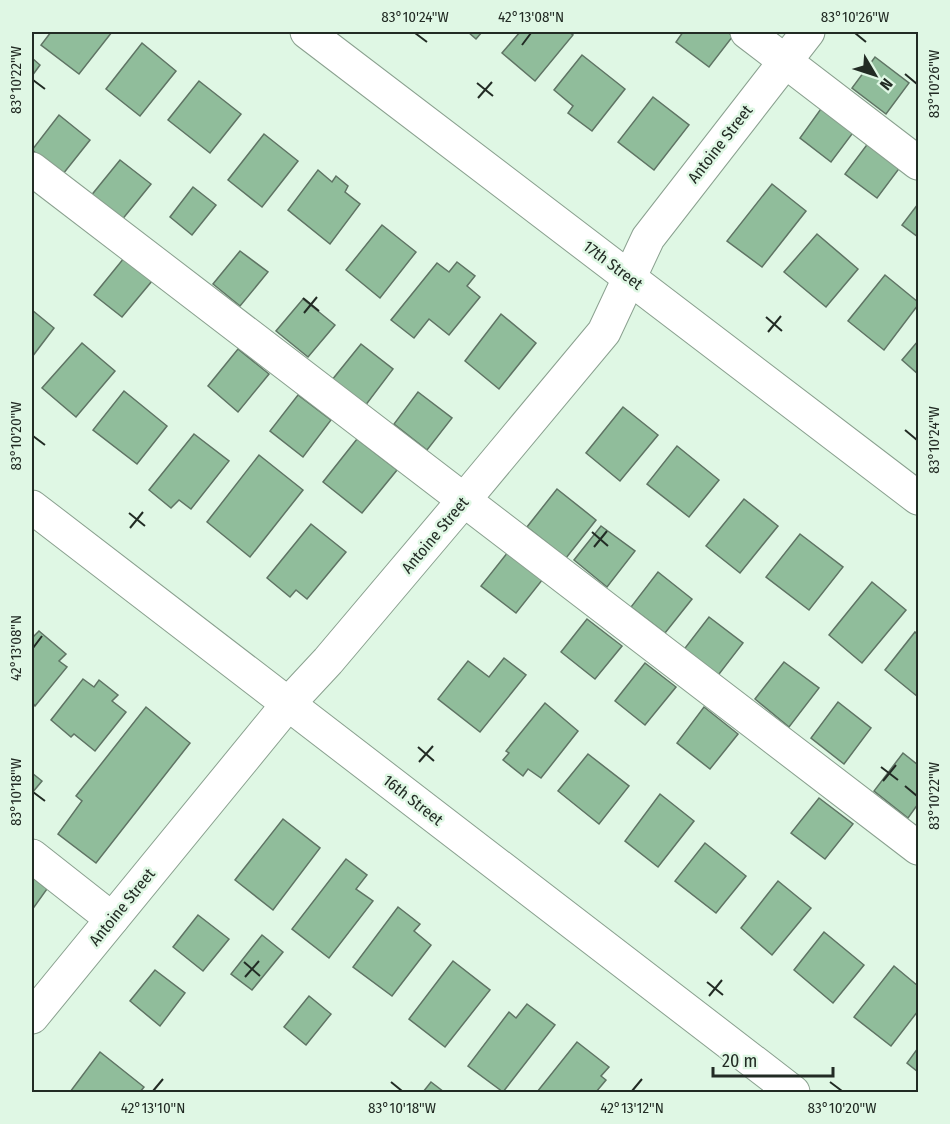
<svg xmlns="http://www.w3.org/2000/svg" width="950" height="1124" font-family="'Fira Sans Condensed',sans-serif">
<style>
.building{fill:#90bd9b;stroke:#5f7464;stroke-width:1.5}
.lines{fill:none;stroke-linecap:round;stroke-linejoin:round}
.minor-casing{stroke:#8aa08f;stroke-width:35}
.minor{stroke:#fff;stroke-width:33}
.ticks{fill:none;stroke:#222b24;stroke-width:2}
.labels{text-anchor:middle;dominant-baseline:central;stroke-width:5;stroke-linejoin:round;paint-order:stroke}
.street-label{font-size:16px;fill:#222b24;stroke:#dff7e4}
.neatline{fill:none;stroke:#222b24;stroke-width:2}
.ticks-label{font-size:15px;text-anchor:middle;fill:#222b24}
</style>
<rect width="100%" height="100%" fill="#dff7e4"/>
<g class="building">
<polygon points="50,32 112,32 79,74 41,45 51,32"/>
<polygon points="468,32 482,32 476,39"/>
<polygon points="520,32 569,32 573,35 535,81 502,53"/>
<polygon points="683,32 727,32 733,36 709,67 676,42"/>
<polygon points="142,43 176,71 140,116 106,89"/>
<polygon points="582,55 625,89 592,131 568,113 573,106 554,90"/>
<polygon points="875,57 909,83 886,114 852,88"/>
<polygon points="32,58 40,65 32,76"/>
<polygon points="199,81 241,114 210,153 168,120"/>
<polygon points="653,97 689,125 654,170 618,142"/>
<polygon points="823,106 855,130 831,162 800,138"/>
<polygon points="59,115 90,140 63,174 32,150"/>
<polygon points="264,134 298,161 262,207 228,180"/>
<polygon points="869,142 901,166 877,198 845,174"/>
<polygon points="120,160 151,184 121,221 90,197"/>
<polygon points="318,170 332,182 336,176 348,186 345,192 360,204 330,244 288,210"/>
<polygon points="772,184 806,211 762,267 727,241"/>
<polygon points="193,187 216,205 192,235 170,217"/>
<polygon points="918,204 918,237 902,225"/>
<polygon points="382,225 416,252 380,298 346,270"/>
<polygon points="817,234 858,269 826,307 784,272"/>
<polygon points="240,251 268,272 240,306 213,284"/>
<polygon points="124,258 152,281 122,317 94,295"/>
<polygon points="457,262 475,276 467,286 480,297 449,335 429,319 414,338 391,320 437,263 449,272"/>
<polygon points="885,275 918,302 918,305 884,350 848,321"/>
<polygon points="303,299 335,325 308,357 276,331"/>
<polygon points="32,310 54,328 32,357"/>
<polygon points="501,314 536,343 499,389 465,361"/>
<polygon points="918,341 918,374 902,360"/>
<polygon points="82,343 115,371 76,417 42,388"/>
<polygon points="361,344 393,369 365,406 332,380"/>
<polygon points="238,349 269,374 238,412 208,386"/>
<polygon points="124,391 167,426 137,464 93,430"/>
<polygon points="418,392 452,418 427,450 394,424"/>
<polygon points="298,395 331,420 303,457 270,431"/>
<polygon points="623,407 658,435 620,481 586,453"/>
<polygon points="194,434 229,461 191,509 179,500 171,508 149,490"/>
<polygon points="357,439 397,470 362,513 323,482"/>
<polygon points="677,446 719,480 689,517 647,484"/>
<polygon points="259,455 303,490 250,557 207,522"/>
<polygon points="557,489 596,520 566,558 527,527"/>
<polygon points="744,499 778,526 740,573 706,546"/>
<polygon points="311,524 346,552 307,599 296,590 290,597 267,578"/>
<polygon points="601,526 635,551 607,587 574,560"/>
<polygon points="800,534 843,567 809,610 766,577"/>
<polygon points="508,552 543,579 516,613 481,586"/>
<polygon points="658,572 692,599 665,633 631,607"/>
<polygon points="872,582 906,610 862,663 829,635"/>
<polygon points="709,617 743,643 716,678 682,652"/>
<polygon points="587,619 622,646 595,679 561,652"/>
<polygon points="39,631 66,654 59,661 67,667 35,706 32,702 32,638"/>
<polygon points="915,632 918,635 918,697 885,670"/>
<polygon points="504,658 526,675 480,732 438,699 468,661 489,677"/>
<polygon points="784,662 819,688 789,727 755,699"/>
<polygon points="645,663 676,687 645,725 615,701"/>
<polygon points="83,679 94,687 99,680 118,695 112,701 126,712 95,751 74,734 71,737 51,720"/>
<polygon points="838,702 871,728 844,764 811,738"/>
<polygon points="545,703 578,731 541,778 528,769 523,776 503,760 509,753 506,751"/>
<polygon points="146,707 190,743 96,863 58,834 82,801 76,796"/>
<polygon points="704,707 738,734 710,769 677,743"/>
<polygon points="903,753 918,765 918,804 908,818 874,791"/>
<polygon points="588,754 629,786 599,824 558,791"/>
<polygon points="32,773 42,781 32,793"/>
<polygon points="660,794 694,821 658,867 625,841"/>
<polygon points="819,798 853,824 825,859 791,833"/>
<polygon points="283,819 320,848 273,910 235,880"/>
<polygon points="705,843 746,876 716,913 675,881"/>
<polygon points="346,859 367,875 356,889 373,901 329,958 292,929"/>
<polygon points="32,877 47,889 32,910"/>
<polygon points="778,881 811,908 772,955 741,928"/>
<polygon points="398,907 420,924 414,931 431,945 392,996 353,967"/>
<polygon points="198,915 229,939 203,971 173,947"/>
<polygon points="824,932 864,965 833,1003 794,970"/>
<polygon points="262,935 283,952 252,990 231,974"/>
<polygon points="453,961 490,990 445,1047 409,1019"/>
<polygon points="894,966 918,986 918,1011 891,1046 854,1017"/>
<polygon points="155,970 185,993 160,1026 130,1001"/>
<polygon points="309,996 331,1014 306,1045 284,1027"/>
<polygon points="527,1004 555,1025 503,1092 468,1066 509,1012 516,1018"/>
<polygon points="577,1042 609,1067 601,1076 606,1080 596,1092 537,1092"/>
<polygon points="918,1048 918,1072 907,1063"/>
<polygon points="100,1052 144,1087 140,1092 70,1092"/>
<polygon points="431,1082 444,1092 423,1092"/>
</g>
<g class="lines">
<defs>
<g id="minor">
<polyline points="307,32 918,498"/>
<polyline points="747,32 918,163"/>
<polyline points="32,169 918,848"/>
<polyline points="32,507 793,1092"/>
<polyline points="32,856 112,919"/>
<polyline points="32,1017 288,704 328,661 464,500 604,332 648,238 808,32"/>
</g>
</defs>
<use href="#minor" class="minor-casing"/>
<use href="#minor" class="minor"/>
</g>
<path class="ticks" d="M415,33L427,42M855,33L866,42M522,45L531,33M905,74L917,84M33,80L45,89M477,83L493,96M478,98L492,82M303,298L319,311M304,313L317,297M766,317L782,331M768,332L781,316M905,430L917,440M33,436L45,445M129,513L145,526M130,528L143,512M592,532L608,546M594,547L607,531M33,648L42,636M418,747L434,761M419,762L433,746M881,767L898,780M883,781L896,765M905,786L917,796M33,792L45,801M244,962L260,976M245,977L259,961M707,982L723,995M709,996L722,980M391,1082L402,1091M830,1082L842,1091M153,1091L163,1079M632,1091L642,1079"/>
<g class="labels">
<g class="street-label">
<text transform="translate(720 144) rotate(-52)">Antoine Street</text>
<text transform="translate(613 265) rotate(37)">17th Street</text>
<text transform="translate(435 535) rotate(-50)">Antoine Street</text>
<text transform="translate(413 800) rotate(38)">16th Street</text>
<text transform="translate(122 907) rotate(-51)">Antoine Street</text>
</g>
</g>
<rect width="950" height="1124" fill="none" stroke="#dff7e4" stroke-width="66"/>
<g transform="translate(875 75) rotate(129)" stroke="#dff7e4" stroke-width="4.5" paint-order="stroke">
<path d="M0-4.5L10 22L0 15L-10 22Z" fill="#222b24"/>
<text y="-9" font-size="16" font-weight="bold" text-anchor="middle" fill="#222b24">N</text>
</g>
<path d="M713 1067v9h120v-9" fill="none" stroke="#222b24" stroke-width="3"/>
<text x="722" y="1067" font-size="18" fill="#222b24" stroke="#dff7e4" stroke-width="4.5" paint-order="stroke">20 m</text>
<rect x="33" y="33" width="884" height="1058" class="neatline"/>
<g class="ticks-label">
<text x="415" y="22">83°10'24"W</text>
<text x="531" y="22">42°13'08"N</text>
<text x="855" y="22">83°10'26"W</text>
<text transform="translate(16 80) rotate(-90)" y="5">83°10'22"W</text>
<text transform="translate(934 84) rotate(-90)" y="5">83°10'26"W</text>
<text transform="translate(16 436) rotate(-90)" y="5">83°10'20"W</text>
<text transform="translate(934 440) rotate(-90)" y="5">83°10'24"W</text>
<text transform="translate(16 648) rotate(-90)" y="5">42°13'08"N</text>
<text transform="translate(16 792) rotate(-90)" y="5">83°10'18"W</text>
<text transform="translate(934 796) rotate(-90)" y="5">83°10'22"W</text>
<text x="153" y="1113">42°13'10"N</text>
<text x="402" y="1113">83°10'18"W</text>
<text x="632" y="1113">42°13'12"N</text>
<text x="842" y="1113">83°10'20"W</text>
</g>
</svg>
